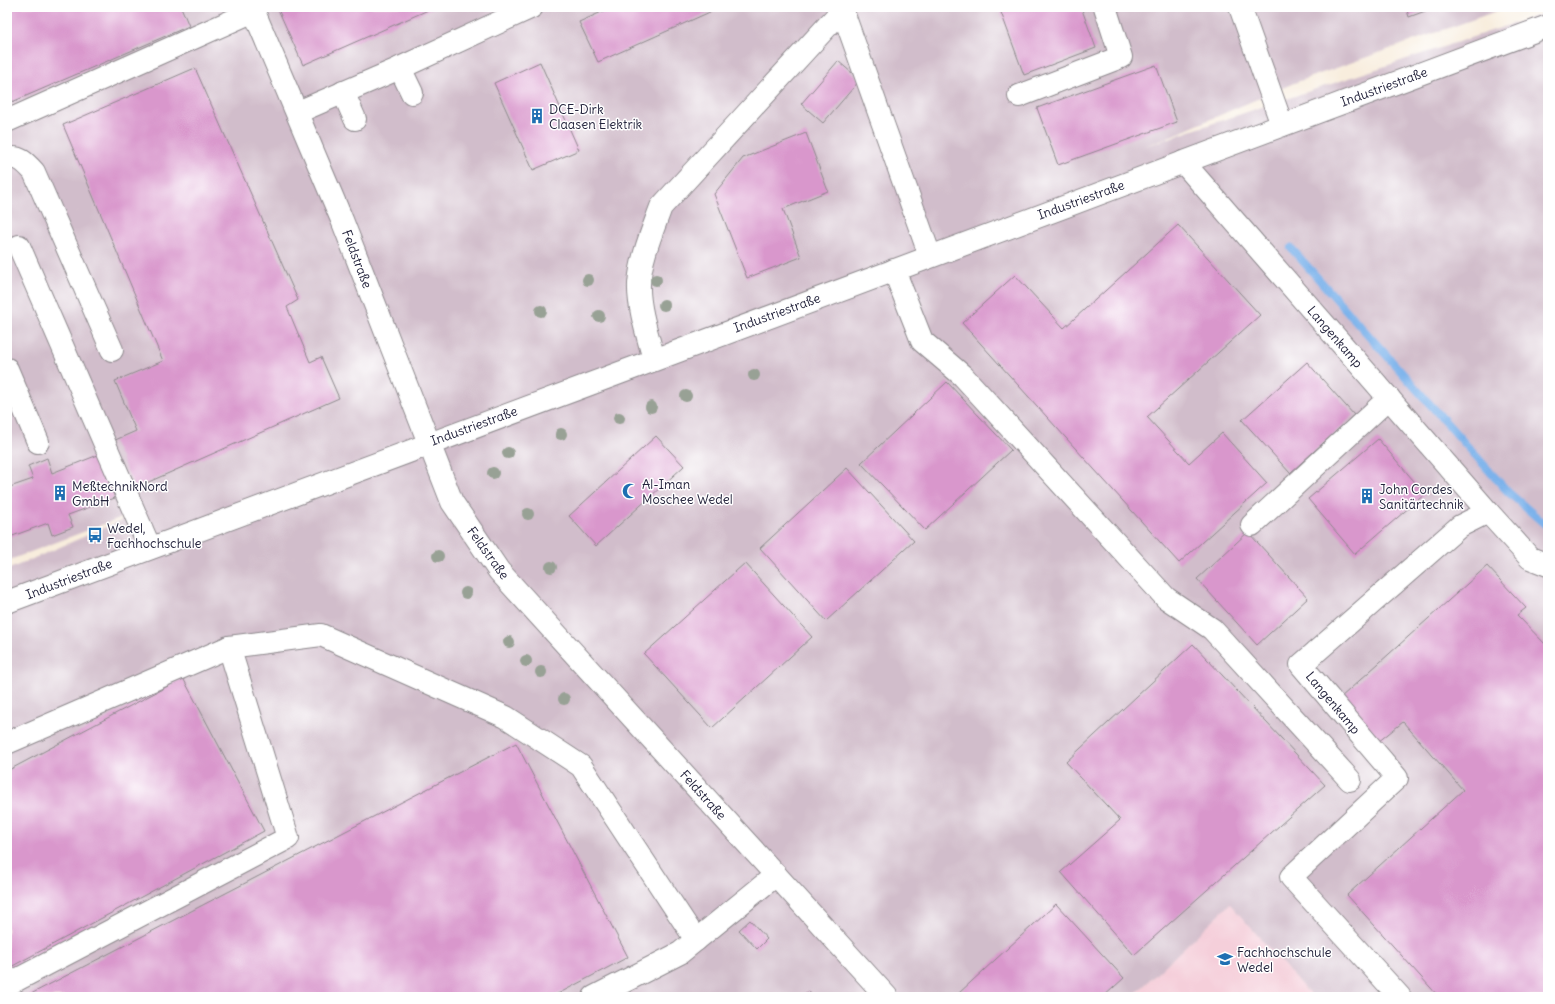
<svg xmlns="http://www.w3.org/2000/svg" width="1555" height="1004" font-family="Delius,sans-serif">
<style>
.built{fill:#f5cfda}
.industrial{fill:#d1bdcb}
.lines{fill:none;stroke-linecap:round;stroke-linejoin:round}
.stream{stroke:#7cb2eb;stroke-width:8}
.building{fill:#d997cc}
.minor-casing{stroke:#8d888c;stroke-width:24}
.minor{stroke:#fff;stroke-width:22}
.tree{fill:#98a195}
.labels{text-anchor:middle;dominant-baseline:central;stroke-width:3;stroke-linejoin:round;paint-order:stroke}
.street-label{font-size:13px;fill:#22223b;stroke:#fff}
.poi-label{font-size:13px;fill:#22223b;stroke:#fff;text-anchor:start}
</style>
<rect width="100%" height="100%" fill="#fff"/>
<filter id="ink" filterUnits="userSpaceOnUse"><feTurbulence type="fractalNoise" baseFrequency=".025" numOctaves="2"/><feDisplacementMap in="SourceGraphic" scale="8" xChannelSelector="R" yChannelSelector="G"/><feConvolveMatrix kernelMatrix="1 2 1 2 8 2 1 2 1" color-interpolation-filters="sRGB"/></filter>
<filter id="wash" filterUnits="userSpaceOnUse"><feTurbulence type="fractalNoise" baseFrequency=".012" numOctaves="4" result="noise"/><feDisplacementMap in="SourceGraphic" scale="16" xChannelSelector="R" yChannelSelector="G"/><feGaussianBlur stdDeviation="0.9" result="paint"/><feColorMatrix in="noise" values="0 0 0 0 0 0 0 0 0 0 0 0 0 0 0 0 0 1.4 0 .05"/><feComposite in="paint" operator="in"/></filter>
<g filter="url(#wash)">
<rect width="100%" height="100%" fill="#f8eddd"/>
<polygon class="built" points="1230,903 1312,997 1132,997"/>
<polygon class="industrial" points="7,7 1508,7 1294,83 1181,132 1142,147 1548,12 1548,997 1312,997 1230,904 1132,997 7,997 7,570 143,511 138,511 7,561"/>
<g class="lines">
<polyline class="stream" points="1291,248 1508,492 1548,527"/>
</g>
<g id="blocks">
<g class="building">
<polygon points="7,7 181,7 189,26 12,102 7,91"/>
<polygon points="277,7 435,7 303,65"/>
<polygon points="613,7 721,7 598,62 579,22"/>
<polygon points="999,7 1081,7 1096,48 1024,75"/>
<polygon points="1406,7 1436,7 1409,17"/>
<polygon points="838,61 860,80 823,123 801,104"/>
<polygon points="540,62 579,150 533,170 494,83"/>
<polygon points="1156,65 1177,122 1058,165 1037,108"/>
<polygon points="195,68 298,300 287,307 310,362 321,357 339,398 135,488 113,441 136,431 115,381 163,361 63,125"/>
<polygon points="806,133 828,191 783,209 801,257 747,278 714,194 743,158"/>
<polygon points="1178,225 1260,315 1147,417 1189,463 1222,433 1267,483 1179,563 962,323 1015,275 1064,328"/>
<polygon points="1307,362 1354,415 1290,473 1242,420"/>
<polygon points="947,382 1011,450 925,530 861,463"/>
<polygon points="656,436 684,466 596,546 569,516"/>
<polygon points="1378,439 1425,494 1355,554 1308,499"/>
<polygon points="98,455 115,498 68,515 73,527 52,535 48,523 7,538 7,488 33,479 28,466 47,458 52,473"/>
<polygon points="847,468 914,541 826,621 760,548"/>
<polygon points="1248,532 1308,598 1257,645 1197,579"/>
<polygon points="745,563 812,637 712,728 644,654"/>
<polygon points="1487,566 1526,608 1517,615 1548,647 1548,997 1439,997 1347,895 1463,790 1403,722 1378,742 1340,698"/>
<polygon points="1193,644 1325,785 1134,955 1061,872 1120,820 1066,762"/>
<polygon points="183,678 264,831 7,969 7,771"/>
<polygon points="516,743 628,957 552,997 25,997"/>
<polygon points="1056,904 1124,978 1103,997 963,997 959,993"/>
<polygon points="750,920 767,939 757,949 739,930"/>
<polygon points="809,991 812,997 799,997"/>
</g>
</g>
</g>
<g filter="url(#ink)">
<use href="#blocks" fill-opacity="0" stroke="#8d888c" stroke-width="1"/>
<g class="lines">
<defs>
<g id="minor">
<polyline points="252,7 342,220 452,502 499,571 887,997"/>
<polyline points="1240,7 1282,125"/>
<polyline points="842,9 930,256"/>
<polyline points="400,68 412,93"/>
<polyline points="343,92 355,119"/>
<polyline points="1019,96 1121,57 1105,7"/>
<polyline points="298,112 400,68 532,7"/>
<polyline points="7,121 254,11"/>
<path d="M7,159C19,155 26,163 34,172L112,350"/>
<polyline points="1183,162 1488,512 1530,558 1548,565"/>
<polyline points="19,246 150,548"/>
<polyline points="894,270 922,341 963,376 1166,598 1212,629 1350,780"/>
<path d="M654,359C648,337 638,307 639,284C641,257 652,232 661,207L845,7"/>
<polyline points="7,369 38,442"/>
<polyline points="1252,525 1389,398"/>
<polyline points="7,602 1548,26"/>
<polyline points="7,743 229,647 321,635 506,717 581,766 696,940"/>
<polyline points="7,985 288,838 229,647"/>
<polyline points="594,997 680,953 776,875"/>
<polyline points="1400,997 1291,877 1397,778 1301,665 1460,526 1488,512"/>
</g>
</defs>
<use href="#minor" class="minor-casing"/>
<use href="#minor" class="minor"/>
</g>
<g class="tree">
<circle cx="588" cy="280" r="6"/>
<circle cx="656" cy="280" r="6"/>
<circle cx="664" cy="305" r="6"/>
<circle cx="541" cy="311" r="6"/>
<circle cx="599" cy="316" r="6"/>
<circle cx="754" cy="375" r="6"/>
<circle cx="686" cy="396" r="6"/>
<circle cx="651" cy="407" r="6"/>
<circle cx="619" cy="418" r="6"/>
<circle cx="561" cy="434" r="6"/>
<circle cx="508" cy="453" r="6"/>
<circle cx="493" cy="473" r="6"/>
<circle cx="528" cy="514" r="6"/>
<circle cx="438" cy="556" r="6"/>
<circle cx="551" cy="567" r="6"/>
<circle cx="466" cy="593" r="6"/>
<circle cx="509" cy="642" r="6"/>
<circle cx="526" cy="661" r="6"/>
<circle cx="541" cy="672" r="6"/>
<circle cx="564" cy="699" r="6"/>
</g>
</g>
<defs>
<symbol id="building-bare" viewBox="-9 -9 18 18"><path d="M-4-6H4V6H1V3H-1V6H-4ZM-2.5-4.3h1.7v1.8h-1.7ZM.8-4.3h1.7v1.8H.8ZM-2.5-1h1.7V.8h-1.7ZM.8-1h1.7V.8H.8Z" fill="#1f6fb2" stroke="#fff" stroke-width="2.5" paint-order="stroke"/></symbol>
<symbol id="mosque-bare" viewBox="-9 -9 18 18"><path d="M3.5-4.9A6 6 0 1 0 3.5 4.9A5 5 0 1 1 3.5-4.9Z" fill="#1f6fb2" stroke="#fff" stroke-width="2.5" paint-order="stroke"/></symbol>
<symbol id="bus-bare" viewBox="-9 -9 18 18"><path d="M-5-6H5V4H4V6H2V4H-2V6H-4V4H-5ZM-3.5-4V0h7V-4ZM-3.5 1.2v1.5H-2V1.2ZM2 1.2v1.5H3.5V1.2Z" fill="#1f6fb2" stroke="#fff" stroke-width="2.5" paint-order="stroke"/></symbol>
<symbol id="university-bare" viewBox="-9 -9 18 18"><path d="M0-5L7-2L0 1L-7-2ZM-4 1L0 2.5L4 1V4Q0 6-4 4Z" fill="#1f6fb2" stroke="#fff" stroke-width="2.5" paint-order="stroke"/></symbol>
</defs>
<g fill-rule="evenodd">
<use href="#building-bare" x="526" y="105" width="22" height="22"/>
<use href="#mosque-bare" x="619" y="480" width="22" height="22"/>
<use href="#building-bare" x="49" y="482" width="22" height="22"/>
<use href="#building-bare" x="1356" y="485" width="22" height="22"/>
<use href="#bus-bare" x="84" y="524" width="22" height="22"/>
<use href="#university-bare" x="1214" y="948" width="22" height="22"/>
</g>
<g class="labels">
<g class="street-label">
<text transform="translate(1384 87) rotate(-20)">Industriestraße</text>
<text transform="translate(1081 200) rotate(-20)">Industriestraße</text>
<text transform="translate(357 259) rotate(69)">Feldstraße</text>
<text transform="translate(777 313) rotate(-20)">Industriestraße</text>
<text transform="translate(1335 337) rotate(49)">Langenkamp</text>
<text transform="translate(474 426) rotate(-20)">Industriestraße</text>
<text transform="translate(488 553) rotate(54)">Feldstraße</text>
<text transform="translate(69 579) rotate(-21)">Industriestraße</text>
<text transform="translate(1333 703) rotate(50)">Langenkamp</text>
<text transform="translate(703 795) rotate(48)">Feldstraße</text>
</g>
<g class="poi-label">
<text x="549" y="109">DCE-Dirk<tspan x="549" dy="15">Claasen Elektrik</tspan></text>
<text x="642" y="484">Al-Iman<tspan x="642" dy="15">Moschee Wedel</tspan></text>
<text x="72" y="486">MeßtechnikNord<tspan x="72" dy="15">GmbH</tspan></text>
<text x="1379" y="489">John Cordes<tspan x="1379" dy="15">Sanitärtechnik</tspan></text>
<text x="107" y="528">Wedel,<tspan x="107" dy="15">Fachhochschule</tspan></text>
<text x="1237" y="952">Fachhochschule<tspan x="1237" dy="15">Wedel</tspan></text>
</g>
</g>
<rect width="1555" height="1004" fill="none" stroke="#fff" stroke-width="24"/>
</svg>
